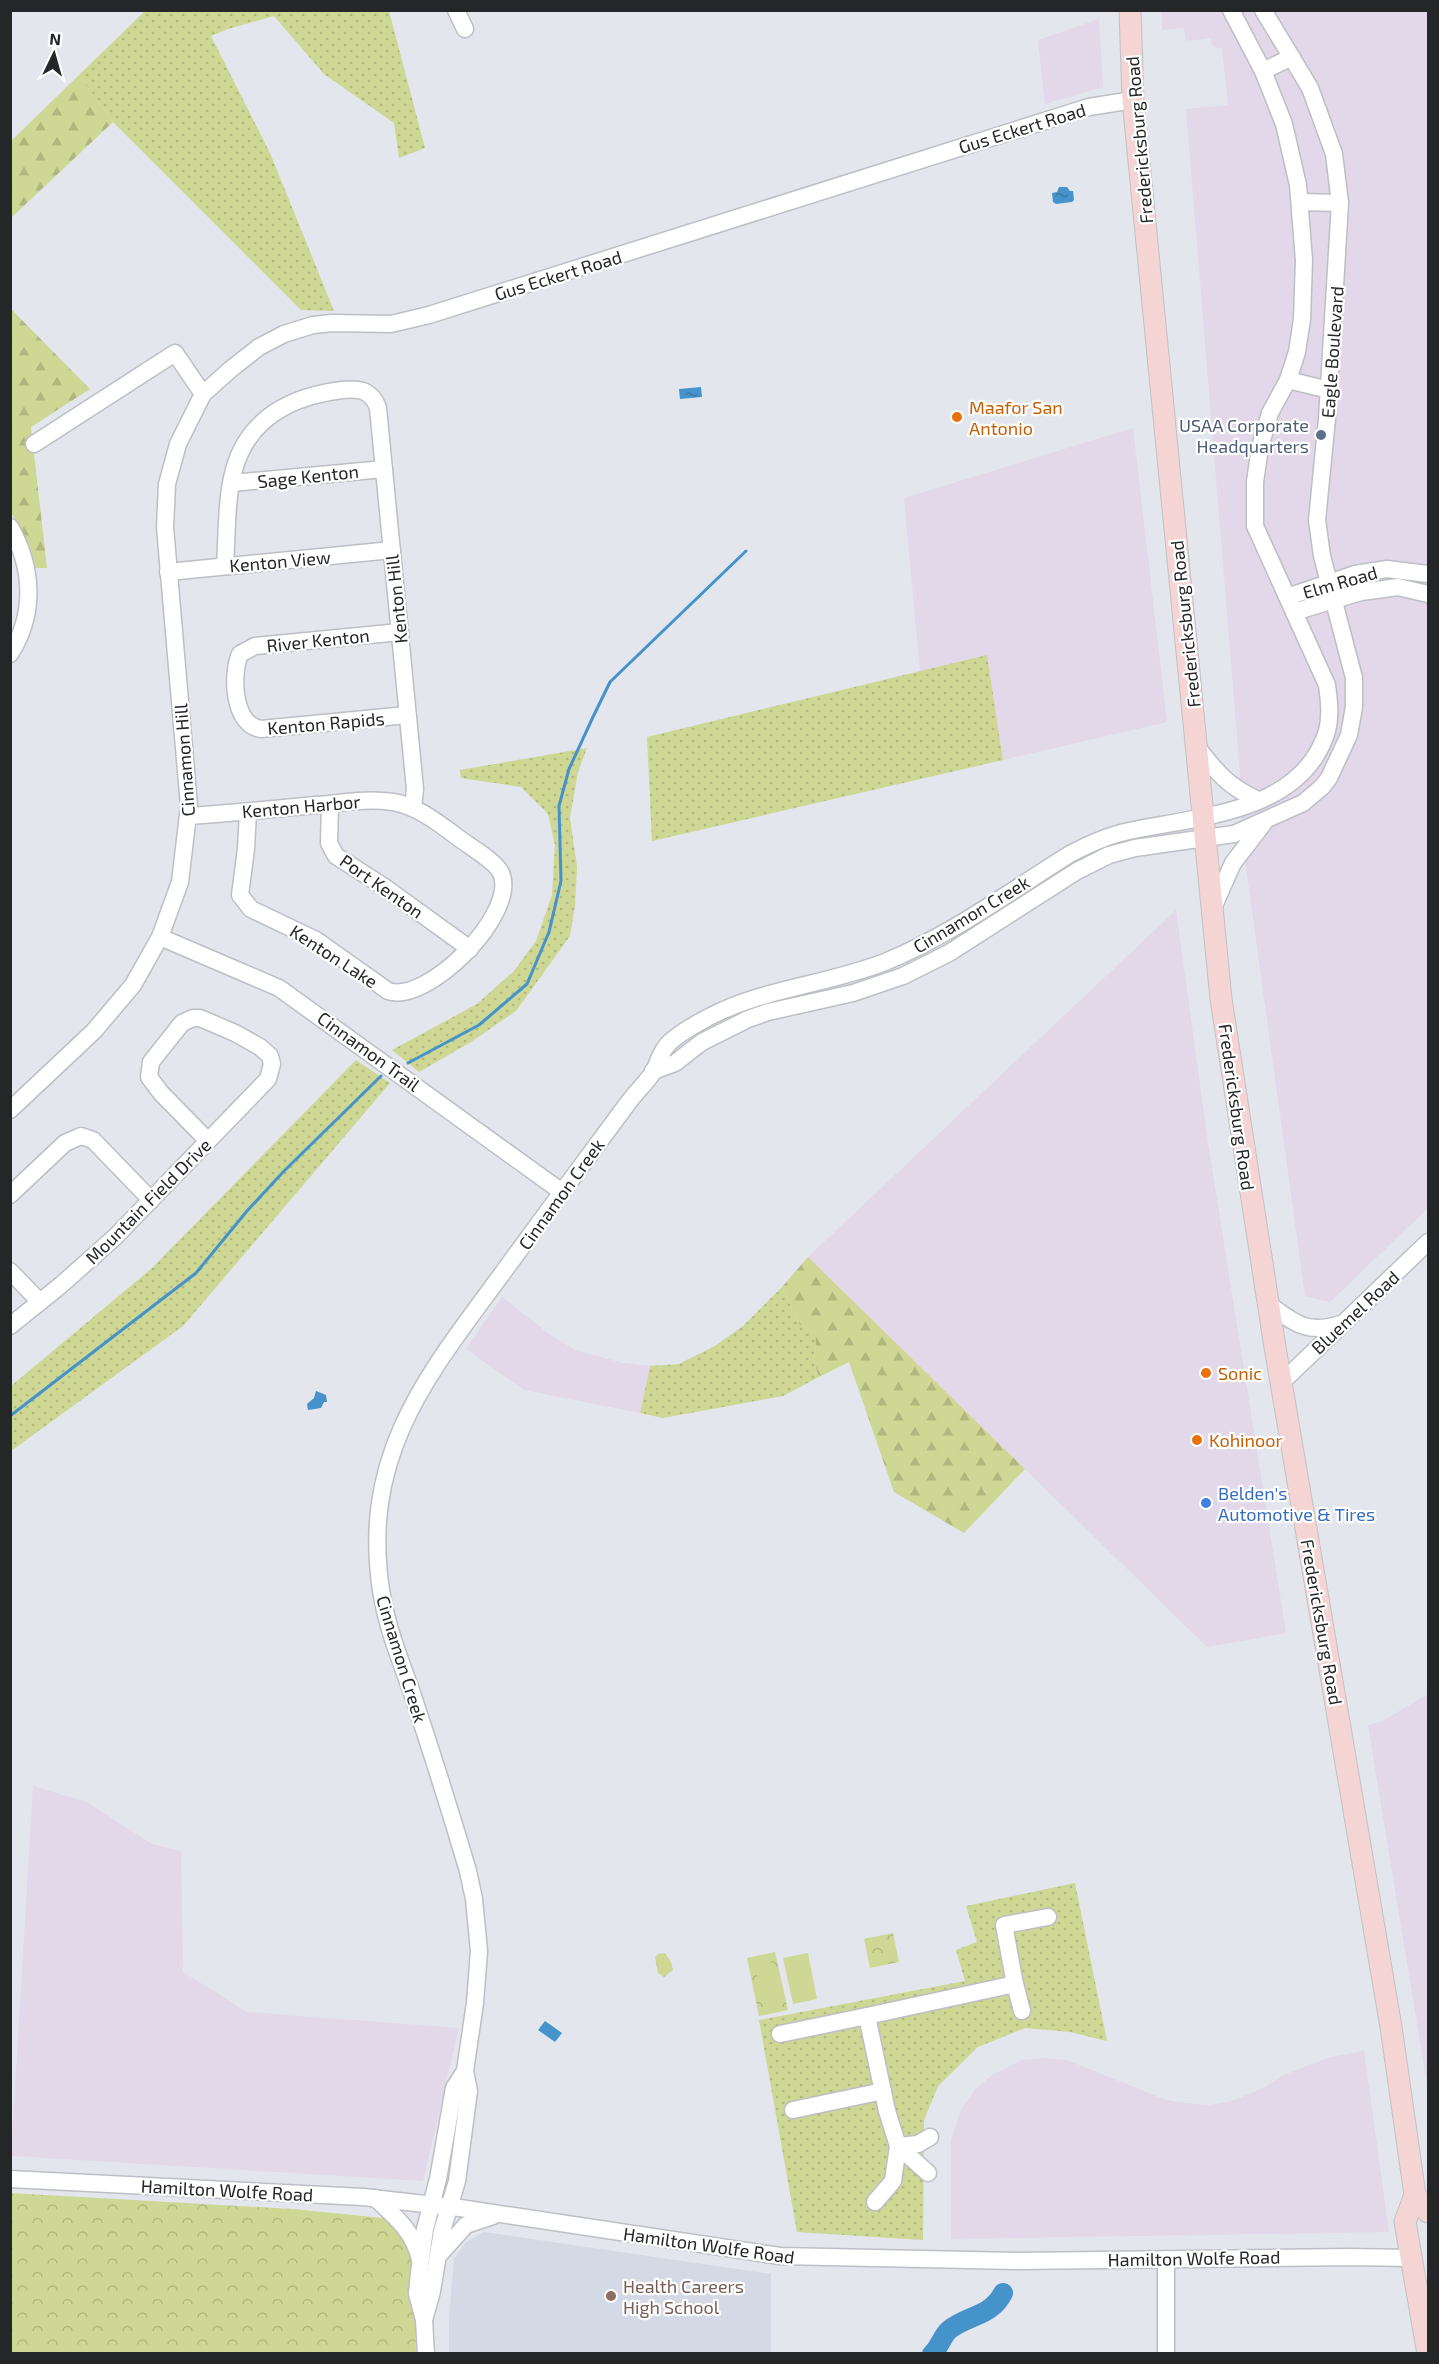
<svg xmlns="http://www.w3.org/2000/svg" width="1439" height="2364" font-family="'Exo 2',sans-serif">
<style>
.commercial{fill:#e3d7ea}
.built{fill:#d4d9e6}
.grass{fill:url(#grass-dots)}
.forest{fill:url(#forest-firs)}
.park{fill:url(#park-crowns)}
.pitch{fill:#ced793}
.water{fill:url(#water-ripples)}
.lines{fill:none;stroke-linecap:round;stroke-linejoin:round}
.stream{stroke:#4692ca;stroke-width:3}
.river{stroke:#4692ca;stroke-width:20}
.minor-casing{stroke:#bcbfc5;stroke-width:19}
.major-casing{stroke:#c2c2c3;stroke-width:23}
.minor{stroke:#fff;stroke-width:16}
.major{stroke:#f5d4d4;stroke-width:21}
.food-dot{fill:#e8710a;stroke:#fff;stroke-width:2}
.service-dot{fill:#5c6f8a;stroke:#fff;stroke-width:2}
.shop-dot{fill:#3f7fe0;stroke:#fff;stroke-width:2}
.education-dot{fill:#8d6e63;stroke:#fff;stroke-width:2}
.labels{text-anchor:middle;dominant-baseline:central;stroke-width:4.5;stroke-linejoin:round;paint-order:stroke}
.street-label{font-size:18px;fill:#252628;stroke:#fff}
.food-label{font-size:18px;fill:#c56008;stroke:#fff;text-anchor:start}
.service-label{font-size:18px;fill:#4e5e75;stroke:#fff;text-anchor:end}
.shop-label{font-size:18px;fill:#366cbe;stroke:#fff;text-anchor:start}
.education-label{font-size:18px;fill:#785e54;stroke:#fff;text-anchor:start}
</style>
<defs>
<pattern id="grass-dots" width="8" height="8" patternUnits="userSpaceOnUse" patternTransform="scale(1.5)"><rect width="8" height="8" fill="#ced793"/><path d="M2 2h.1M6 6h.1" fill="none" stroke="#b1b87f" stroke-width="1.8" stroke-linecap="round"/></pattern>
<pattern id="forest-firs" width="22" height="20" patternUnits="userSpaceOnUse" patternTransform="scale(1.5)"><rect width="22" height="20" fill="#ced793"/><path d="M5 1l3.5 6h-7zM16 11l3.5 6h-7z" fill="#b1b87f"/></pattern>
<pattern id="park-crowns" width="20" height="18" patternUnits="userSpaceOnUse" patternTransform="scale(1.5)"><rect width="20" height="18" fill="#ced793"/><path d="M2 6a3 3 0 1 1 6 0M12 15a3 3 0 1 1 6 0" fill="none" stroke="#b1b87f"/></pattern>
<pattern id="water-ripples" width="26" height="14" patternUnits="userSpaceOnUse" patternTransform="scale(1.5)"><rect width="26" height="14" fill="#4692ca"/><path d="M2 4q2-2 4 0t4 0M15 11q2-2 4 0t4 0" fill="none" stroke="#3a77a4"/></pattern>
</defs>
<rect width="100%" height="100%" fill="#e3e6ec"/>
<g class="commercial">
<polygon points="1162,11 1428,11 1428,1208 1330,1302 1305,1296 1245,860 1239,761 1186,109 1228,105 1222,48 1216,48 1211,43 1211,38 1186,41 1184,28 1162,30"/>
<polygon points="1099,19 1103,87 1045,104 1038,40"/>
<polygon points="1133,428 1167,722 1003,760 987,656 920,671 904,498"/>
<polygon points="1176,910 1208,1143 1286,1633 1207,1647 808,1257"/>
<polygon points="502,1297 548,1333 575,1350 623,1363 650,1366 640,1413 524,1390 466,1349"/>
<polygon points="1428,1694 1428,2091 1368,1725 1383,1721"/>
<polygon points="33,1786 87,1802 152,1844 181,1851 183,1972 247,2012 459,2028 423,2181 11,2156"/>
<polygon points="1364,2051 1389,2232 951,2239 951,2140 961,2110 975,2089 994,2074 1022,2060 1044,2058 1067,2060 1161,2098 1176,2102 1208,2105 1232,2101 1261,2089 1284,2075 1330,2057"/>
</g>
<polygon class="built" points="484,2232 771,2274 771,2353 449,2353 449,2317 454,2259 466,2242"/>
<g class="grass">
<polygon points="145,11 389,11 425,148 399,158 394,123 324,74 274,16 228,29 211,36 270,153 334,311 301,310 113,122 79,75"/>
<polygon points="987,655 1003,760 652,841 647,737"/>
<polygon points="587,748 578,772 570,818 577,867 575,905 570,936 516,1011 471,1042 419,1072 392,1050 477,1004 514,971 536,941 552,895 555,845 548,814 521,787 461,778 460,770"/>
<polygon points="356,1060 390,1083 183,1326 11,1451 11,1386 151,1269"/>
<polygon points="782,1287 799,1324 815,1333 816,1345 813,1360 819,1377 783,1396 663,1418 640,1413 650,1366 679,1364 715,1346 743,1326"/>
<polygon points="1075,1883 1107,2041 1070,2032 1025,2028 978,2047 938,2086 924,2120 923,2240 797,2232 759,2020 965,1981 956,1950 977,1942 966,1906"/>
</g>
<g class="forest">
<polygon points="79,75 113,122 11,218 11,141"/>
<polygon points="10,308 90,389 31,427 47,568 33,568 20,527 11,513"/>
<polygon points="808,1257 1025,1469 964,1533 894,1492 849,1362 819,1377 813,1360 816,1345 815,1333 799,1324 782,1287"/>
</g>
<g class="park">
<polygon points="893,1933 899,1962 870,1968 864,1939"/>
<polygon points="775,1952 788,2010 759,2016 747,1958"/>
<polygon points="665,1953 671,1962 673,1970 664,1977 658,1973 655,1957 658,1954"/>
<path d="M10,2193L292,2209L383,2218C390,2221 398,2224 402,2231C419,2260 415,2319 416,2353H11Z"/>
</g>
<g class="pitch">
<polygon points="808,1953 817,1999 793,2004 783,1958"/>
<polygon points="773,1962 781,2001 763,2004 755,1966"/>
</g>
<g class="water">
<polygon points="1059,187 1067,187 1070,191 1073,191 1074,200 1072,202 1056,204 1053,202 1052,193 1057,192"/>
<polygon points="701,387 702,397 680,399 679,389"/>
<polygon points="316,1391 326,1395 327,1402 324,1402 321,1408 308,1410 307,1404 314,1398"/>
<polygon points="545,2021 562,2033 555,2042 538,2030"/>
</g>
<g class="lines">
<g class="stream">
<polyline points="408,1063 479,1025 527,984 549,932 561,881 559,806 569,769 593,717 610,682 746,551"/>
<polyline points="10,1416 196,1273 247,1211 284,1171 381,1076"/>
</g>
<path class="river" d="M932,2354C940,2347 942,2336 949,2330C967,2315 991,2317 1003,2293"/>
<defs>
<g id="minor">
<polyline points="456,10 465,29"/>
<polyline points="1263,71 1292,57"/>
<polyline points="1300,202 1340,203"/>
<polyline points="1288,380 1329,390"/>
<polyline points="34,444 175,353 203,394"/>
<polyline points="232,483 384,469"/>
<path d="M10,527C33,567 36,614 10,654"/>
<path d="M225,566C227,537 226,497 234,470C248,418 292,396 342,390C359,388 372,390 378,408L415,789L413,808"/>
<polyline points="168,572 392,550"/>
<polyline points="1287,597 1355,574 1387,569 1428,574"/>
<polyline points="1294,612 1361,592 1398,587 1428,594"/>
<path d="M400,632L255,646L240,654C231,675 233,725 261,729L407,715"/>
<path d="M1198,748C1217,773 1229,787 1258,800"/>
<polyline points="330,804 329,843 336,856 383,886 470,949"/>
<path d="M189,816C232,813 274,809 316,805C342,803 367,798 393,802C417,806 437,822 456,836C467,845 496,861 501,873C519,913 427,1005 388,991L316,940L251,909L240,895L246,849L248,812"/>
<polyline points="1213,908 1233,863 1263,824"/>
<polyline points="160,937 279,988 562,1192"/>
<polyline points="653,1071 675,1063 702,1042 748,1019 768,1012 853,993 903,976 949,953 1077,871 1109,855 1135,848 1234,834 1303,803 1322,787 1329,778 1349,735 1354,707 1354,678 1322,556 1317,520 1327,419 1340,203 1334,154 1310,88 1263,10"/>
<polyline points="10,1110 94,1031 133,985 160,937 180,882 189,806 165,527 167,484 178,444 203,394 231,369 259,347 284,334 313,325 332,323 391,324 429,315 1089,107 1133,100"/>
<polyline points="10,1195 65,1143 81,1136 93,1140 151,1200"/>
<polyline points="10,1271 40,1302"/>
<path d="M1267,1303C1295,1323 1306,1335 1341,1324"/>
<polyline points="10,1326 61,1285 115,1237 268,1079 272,1064 270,1056 260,1047 235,1033 200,1018 193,1018 182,1023 151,1062 149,1077 161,1093 208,1141"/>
<polyline points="1281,1383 1428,1242"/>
<polyline points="1015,1984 1022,2011"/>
<polyline points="867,2016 1015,1984 1004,1925 1048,1917"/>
<polyline points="780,2034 867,2016 887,2111 898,2146 893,2181 875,2202"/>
<polyline points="793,2110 883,2091"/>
<polyline points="898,2146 928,2173"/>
<polyline points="898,2146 918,2144 930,2137"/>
<polyline points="10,2179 363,2197 460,2208 780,2256 1017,2261 1349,2257 1411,2258"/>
<path d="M375,2198C396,2217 413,2231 420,2259"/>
<polyline points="440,2254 466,2225 493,2216"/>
<path d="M424,2320L432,2291L442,2231L457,2181L469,2091L465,2071L475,2003L479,1951L474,1899L468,1871C450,1810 431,1750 411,1690C399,1657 386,1624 381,1590C360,1451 431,1371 507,1267C547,1212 587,1158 628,1103C636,1092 647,1082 654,1071C659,1061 660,1052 669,1043C679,1033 694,1025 707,1018C763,988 826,985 885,962C951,935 1009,892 1070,854C1089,844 1109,835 1129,831C1199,816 1302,813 1327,731C1331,716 1329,700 1327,685L1255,526V482L1260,447L1270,413L1288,380L1297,352L1302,319L1304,260L1298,185L1284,124L1263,71L1231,10"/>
<polyline points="426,2354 424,2320 417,2294 419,2273 425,2229 438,2179 454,2088 465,2071"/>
<polyline points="1166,2354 1166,2259"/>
</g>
<g id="major">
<polyline points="1130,10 1133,100 1221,999 1275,1347 1391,2027 1415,2195 1405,2222 1428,2354"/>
<polyline points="1415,2195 1428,2212"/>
</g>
</defs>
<use href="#minor" class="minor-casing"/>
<use href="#major" class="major-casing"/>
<use href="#minor" class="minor"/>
<use href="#major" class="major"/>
</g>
<g class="food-dot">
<circle cx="957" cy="417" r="6"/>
<circle cx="1206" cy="1373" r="6"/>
<circle cx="1197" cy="1440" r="6"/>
</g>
<circle class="service-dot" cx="1321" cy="435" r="6"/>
<circle class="shop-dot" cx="1206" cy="1503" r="6"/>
<circle class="education-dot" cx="611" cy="2296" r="6"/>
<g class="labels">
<g class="street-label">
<text transform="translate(1022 128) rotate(-17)">Gus Eckert Road</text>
<text transform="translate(1139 140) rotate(-95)">Fredericksburg Road</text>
<text transform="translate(558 275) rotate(-17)">Gus Eckert Road</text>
<text transform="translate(1332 352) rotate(-86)">Eagle Boulevard</text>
<text transform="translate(308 476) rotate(-6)">Sage Kenton</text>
<text transform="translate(280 561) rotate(-5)">Kenton View</text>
<text transform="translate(1340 582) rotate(-16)">Elm Road</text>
<text transform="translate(396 599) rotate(-96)">Kenton Hill</text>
<text transform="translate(1185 624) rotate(-96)">Fredericksburg Road</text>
<text transform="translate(318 640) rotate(-6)">River Kenton</text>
<text transform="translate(326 723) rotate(-5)">Kenton Rapids</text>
<text transform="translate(184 760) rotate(-94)">Cinnamon Hill</text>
<text transform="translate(301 806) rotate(-5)">Kenton Harbor</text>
<text transform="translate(382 886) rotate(35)">Port Kenton</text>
<text transform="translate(971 914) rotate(-31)">Cinnamon Creek</text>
<text transform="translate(334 956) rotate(33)">Kenton Lake</text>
<text transform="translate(369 1051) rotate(36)">Cinnamon Trail</text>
<text transform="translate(1237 1107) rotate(82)">Fredericksburg Road</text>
<text transform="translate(561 1194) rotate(-54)">Cinnamon Creek</text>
<text transform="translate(148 1201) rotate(-45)">Mountain Field Drive</text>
<text transform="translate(1355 1312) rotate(-43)">Bluemel Road</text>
<text transform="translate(1322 1622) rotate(80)">Fredericksburg Road</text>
<text transform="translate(402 1659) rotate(73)">Cinnamon Creek</text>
<text transform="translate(227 2190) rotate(3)">Hamilton Wolfe Road</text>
<text transform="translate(709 2245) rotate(8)">Hamilton Wolfe Road</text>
<text transform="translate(1194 2258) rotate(-1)">Hamilton Wolfe Road</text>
</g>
<g class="food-label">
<text x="969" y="407">Maafor San<tspan x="969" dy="21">Antonio</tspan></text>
<text x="1218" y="1373">Sonic</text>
<text x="1209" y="1440">Kohinoor</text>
</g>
<g class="service-label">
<text x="1309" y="425">USAA Corporate<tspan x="1309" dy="21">Headquarters</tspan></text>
</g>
<g class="shop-label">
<text x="1218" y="1493">Belden's<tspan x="1218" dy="21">Automotive &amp; Tires</tspan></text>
</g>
<g class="education-label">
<text x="623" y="2286">Health Careers<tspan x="623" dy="21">High School</tspan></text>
</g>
</g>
<rect width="1439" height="2364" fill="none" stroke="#252628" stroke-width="24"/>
<g transform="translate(54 54) rotate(5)" stroke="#ffffff" stroke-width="4.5" paint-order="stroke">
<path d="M0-4.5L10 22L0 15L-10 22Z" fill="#252628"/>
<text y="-9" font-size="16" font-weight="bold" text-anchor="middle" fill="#252628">N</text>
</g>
</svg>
